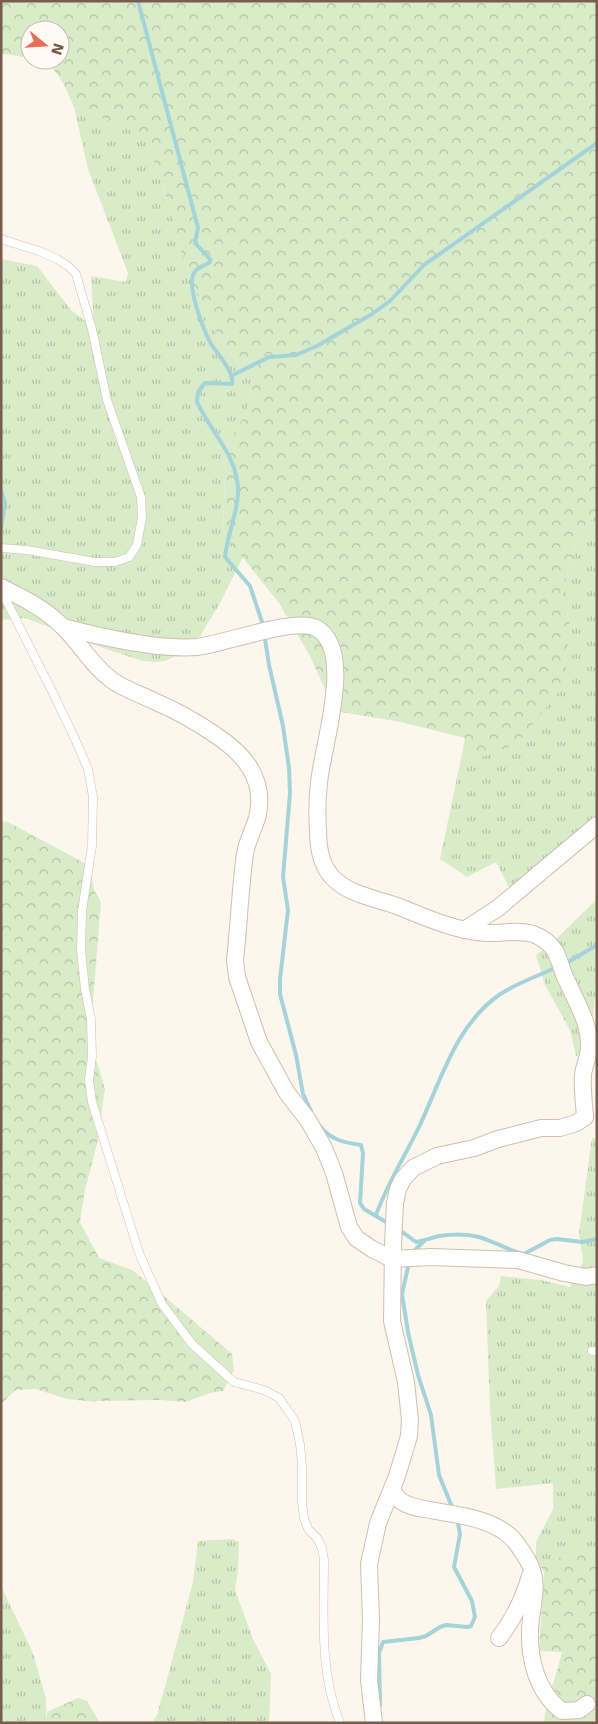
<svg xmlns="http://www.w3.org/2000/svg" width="598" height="1724" font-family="'DejaVu Sans',sans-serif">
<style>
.grass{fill:url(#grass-tufts)}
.forest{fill:url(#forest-crowns)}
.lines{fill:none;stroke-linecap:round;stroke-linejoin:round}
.stream{stroke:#a5d3da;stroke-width:4}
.service-casing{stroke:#d1beb0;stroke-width:9}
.minor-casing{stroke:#d1beb0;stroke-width:18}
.service{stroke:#fff;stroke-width:8}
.minor{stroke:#fff;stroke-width:16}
</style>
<defs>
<pattern id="grass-tufts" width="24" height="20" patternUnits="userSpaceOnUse" patternTransform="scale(1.25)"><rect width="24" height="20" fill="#d8ecc9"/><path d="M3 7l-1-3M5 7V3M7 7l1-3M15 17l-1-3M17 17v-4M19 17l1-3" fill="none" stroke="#b4c2a5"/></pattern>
<pattern id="forest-crowns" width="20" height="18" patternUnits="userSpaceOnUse" patternTransform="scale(1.25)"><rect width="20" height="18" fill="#d8ecc9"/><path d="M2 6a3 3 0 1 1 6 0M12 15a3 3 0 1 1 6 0" fill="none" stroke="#b4c2a5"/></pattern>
</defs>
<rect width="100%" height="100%" fill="#fdf6ec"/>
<g class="grass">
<polygon points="74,107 124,126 146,140 160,177 176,228 179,245 191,279 218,336 242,369 255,373 246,414 226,444 223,533 243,557 219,605 200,636 175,656 165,661 155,662 143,661 106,649 25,618 1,620 1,259 37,266 71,310 94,328 91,276 126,282 128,273 88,169"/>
<polygon points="597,512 597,828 514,897 496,862 467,877 440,859 462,754 482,757 571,628 562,594 575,545"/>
<path d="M597,899C597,949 598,1003 587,1052L576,1056L570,1030L545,985L536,955L550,945Z"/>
<polygon points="592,1138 597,1139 597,1548 536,1564 536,1542 553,1509 553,1483 496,1489 490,1407 486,1301 499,1286 501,1276 541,1280 570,1287 583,1262 579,1233"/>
<polygon points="232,1539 239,1542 238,1569 235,1590 253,1639 271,1674 269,1723 152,1723 157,1715 166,1683 193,1582 198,1541"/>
<polygon points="1,1586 33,1653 46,1699 46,1723 1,1723"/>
</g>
<g class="forest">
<path d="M1,1H597V512L575,545L562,594L571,628L559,691L517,744L482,757L462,754L465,738L401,722L335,711L310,656L279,603L223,533L226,444L246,414L255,373L242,369L218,336L191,279L179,245L176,228L160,177L146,141L123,126L74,107C67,91 57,64 38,60H60V30H30V58L5,54L1,56Z"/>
<polygon points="1,821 8,822 88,865 95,892 101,902 90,1038 105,1089 97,1144 85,1190 80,1222 99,1258 132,1270 157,1290 232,1354 234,1370 223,1391 210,1393 186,1402 160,1400 97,1401 95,1402 67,1399 36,1389 16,1390 1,1404"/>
<path d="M597,1548V1723H544C546,1699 557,1675 562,1652L539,1651L544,1573L539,1563Z"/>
<polygon points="78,1698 87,1701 100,1723 46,1723 47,1712"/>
</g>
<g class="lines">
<g class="stream">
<path d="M138,1L198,228L195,243L210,259V262C205,266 198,266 194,273C186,286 204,331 211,344C217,353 235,373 232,384L205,383L198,392L197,402C210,431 237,455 238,489C239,510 227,535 225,557L250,586L262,622"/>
<polyline points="231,376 269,357 296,355 317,346 372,314 390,301 424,265 597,143"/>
<polyline points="1,491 5,503 1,528"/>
<polyline points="265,639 269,665 283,726 289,768 290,793 283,877 288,910 280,979 280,994 296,1055 303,1094 311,1111"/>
<polyline points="568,962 597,945"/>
<path d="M320,1126C330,1140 346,1143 361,1145L363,1153L360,1203L364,1209L386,1222"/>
<path d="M376,1215C387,1184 405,1156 419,1127C441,1081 455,1026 499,995C515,984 535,977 553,969"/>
<path d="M401,1231L416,1242C424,1241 431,1238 439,1236C452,1234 467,1234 479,1237C495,1242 508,1250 524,1254L550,1240L557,1239L582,1242L597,1239"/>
<polyline points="414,1251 424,1241"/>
<polyline points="408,1267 402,1294 408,1332 418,1375 431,1415 439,1475 452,1507"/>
<polyline points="380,1705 379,1653 383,1642 419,1638 426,1636 440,1627 446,1625 467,1627 471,1626 475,1617 472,1601 454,1567 460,1534 458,1523"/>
</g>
<defs>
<g id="service">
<polyline points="1,239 39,251 57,259 68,266 76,274 92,329 107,400 141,497 142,517 137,545 129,557 115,562 95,562 27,550 1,548"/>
<path d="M1,590L52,691L75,739L88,769L93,797L92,846L82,911L81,950L85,989L91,1019L92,1056L89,1080L92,1102L139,1253L162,1304L192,1344L234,1382L264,1390L279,1398L295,1421L300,1444L302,1466V1503L304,1518L308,1529L317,1538L322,1548L324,1560C324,1615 319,1671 340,1723"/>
<polyline points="592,1351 597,1351"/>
</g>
<g id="minor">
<path d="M1,587C23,598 44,608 62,626C80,643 92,666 113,681C126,690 140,694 154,701C175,710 195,721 214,734C243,753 265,777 258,814C255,828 247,840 245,854C240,889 239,925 235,960L237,977L259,1042L287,1093L308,1120L324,1148L334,1173L349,1227L356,1238L372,1249L392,1259L431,1257L518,1260L564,1273L586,1277L597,1275"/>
<path d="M63,627C101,637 157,650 197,647C224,644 294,617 316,628C356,649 322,747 319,783C317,799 317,815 318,830C318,847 321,866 333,878C350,895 375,898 397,906C425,917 455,931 486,933C502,934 517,929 533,934C541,937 550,943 555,951C560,960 562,972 567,981C576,1002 590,1023 589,1047C589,1057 584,1065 583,1075C582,1088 584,1103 585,1117"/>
<polyline points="464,930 498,908 597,825"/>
<path d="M392,1489C394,1493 397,1498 401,1501C409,1507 420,1508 430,1510C457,1515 494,1518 514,1540C519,1546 523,1553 527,1559C539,1579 534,1597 531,1618C527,1651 534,1690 562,1711L579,1710L587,1704"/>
<path d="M499,1638C514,1619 523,1600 530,1576"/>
<polyline points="374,1723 369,1680 371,1620 369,1564 378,1523 397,1476 404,1453 409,1436 410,1420 406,1382 392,1321 393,1245 395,1203 398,1189 403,1179 413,1168 437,1156 474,1148 498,1139 541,1128 560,1128 576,1123 585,1117"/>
</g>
</defs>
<use href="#service" class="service-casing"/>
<use href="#minor" class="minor-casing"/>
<use href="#service" class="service"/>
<use href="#minor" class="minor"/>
</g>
<rect width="598" height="1724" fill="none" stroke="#7a5c4d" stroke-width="5"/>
<g transform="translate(45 45) rotate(108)"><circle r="24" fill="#fffaf3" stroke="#cabbb1"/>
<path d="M0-4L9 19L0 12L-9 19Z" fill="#e76f51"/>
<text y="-8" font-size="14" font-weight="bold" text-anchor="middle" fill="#7a5c4d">N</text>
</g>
</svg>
